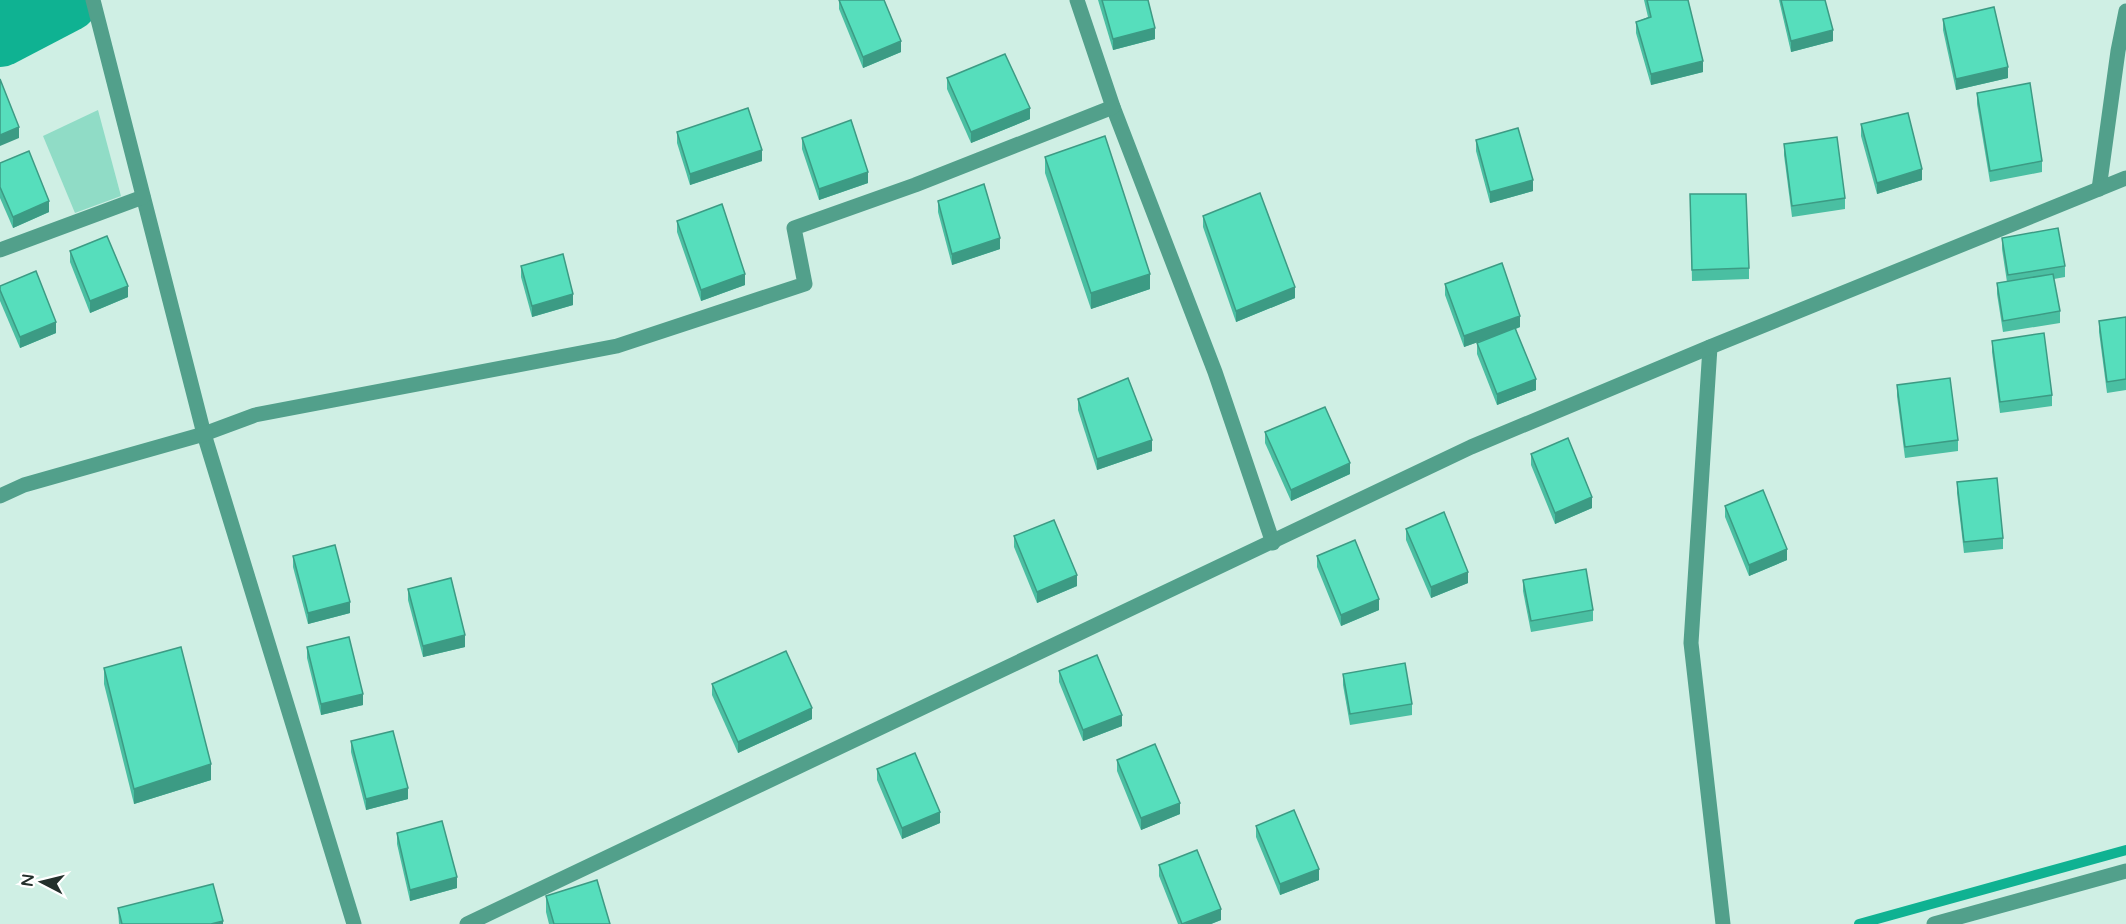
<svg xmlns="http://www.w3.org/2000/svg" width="2126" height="924" font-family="'Varela Round',sans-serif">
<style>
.green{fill:#90dcc6}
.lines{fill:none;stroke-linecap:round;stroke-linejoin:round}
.stream{stroke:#0fb292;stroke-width:10}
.river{stroke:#0fb292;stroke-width:64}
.minor{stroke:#52a08b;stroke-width:15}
.wall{fill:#4abfa2}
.shaded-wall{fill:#3c9b84}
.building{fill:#56debc;stroke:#3c9b84;stroke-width:1.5}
</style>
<rect width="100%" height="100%" fill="#cfefe4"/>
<polygon class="green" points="98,110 121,196 75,213 43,136"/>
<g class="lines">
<polyline class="stream" points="1859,924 2126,850"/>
<polyline class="river" points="0,35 67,0"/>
<g class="minor">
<polyline points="93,0 204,434 354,924"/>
<polyline points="1077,0 1113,107 1215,372 1273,543"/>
<polyline points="2099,189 2118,51 2126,11"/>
<polyline points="0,250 143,197"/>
<polyline points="1710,347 1691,643 1723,924"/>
<polyline points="0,496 24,485 204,434 255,415 617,346 805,284 794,228 915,185 1113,107"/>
<polyline points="467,924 1471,447 1710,347 2126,178"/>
<polyline points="1934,924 2126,871"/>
</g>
</g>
<g class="wall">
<polygon points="839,0 884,0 901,52 863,68 839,9"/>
<polygon points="1098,0 1148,0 1155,39 1113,50"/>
<polygon points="1644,0 1688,0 1703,72 1651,85 1636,33 1636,22 1648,17"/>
<polygon points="1779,0 1825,0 1833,41 1791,52"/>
<polygon points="1943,19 2008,78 1956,90 1943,30"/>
<polygon points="947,78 1030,119 971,143 947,89"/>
<polygon points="1977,93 2042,161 2042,172 1990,182 1977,104"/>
<polygon points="1861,124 1922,180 1877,194 1861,136"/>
<polygon points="677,132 762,161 690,185 677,143"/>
<polygon points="802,138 868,183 819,200 802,149"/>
<polygon points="1476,140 1533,191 1490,203 1476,151"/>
<polygon points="1784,144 1845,198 1845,209 1792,217 1784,155"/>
<polygon points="1045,157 1150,289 1091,309 1045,173"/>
<polygon points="0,163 49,212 13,228 0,198"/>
<polygon points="1690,194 1749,268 1749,279 1692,281"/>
<polygon points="938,201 1000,249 952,265 938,212"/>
<polygon points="1203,216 1295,298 1236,322 1203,227"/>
<polygon points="677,221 745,285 701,301 677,232"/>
<polygon points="2002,238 2065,266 2065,277 2054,279 2060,311 2060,323 2003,332 1997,294 1997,283 2007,282 2002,249"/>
<polygon points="70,251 128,297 90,313 70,262"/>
<polygon points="521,266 573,305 532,317 521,277"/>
<polygon points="1445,284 1520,327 1516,329 1536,390 1497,405 1477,354 1477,343 1495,336 1464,347 1445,295"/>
<polygon points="0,286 56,333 20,348 0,301"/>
<polygon points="2126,317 2126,390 2107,393 2099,332 2099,321"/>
<polygon points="1992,341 2052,395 2052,406 2000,413 1992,352"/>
<polygon points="1897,385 1958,440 1958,451 1905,458 1897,396"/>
<polygon points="1078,399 1152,451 1097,470 1078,410"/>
<polygon points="1265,432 1350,474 1291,501 1265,443"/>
<polygon points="1531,454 1592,508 1555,524 1531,465"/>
<polygon points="1957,482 2003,538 2003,549 1964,553 1957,493"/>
<polygon points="1725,506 1787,560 1749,576 1725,517"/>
<polygon points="1406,529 1468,583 1431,598 1406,540"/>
<polygon points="1014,536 1077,586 1037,603 1014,547"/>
<polygon points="293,556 350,613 308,624 293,567"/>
<polygon points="1317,556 1379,610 1341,626 1317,567"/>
<polygon points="1523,580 1593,610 1593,621 1531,632 1523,591"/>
<polygon points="408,589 465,647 423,657 408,600"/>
<polygon points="307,647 363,705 321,715 307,658"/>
<polygon points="104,668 211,780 134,804 104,684"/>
<polygon points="1059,671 1122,726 1083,741 1059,682"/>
<polygon points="1343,674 1412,704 1412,715 1350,725 1343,685"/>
<polygon points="712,684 812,719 738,753 712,695"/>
<polygon points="351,741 408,799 366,810 351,752"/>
<polygon points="1117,760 1180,814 1141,830 1117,771"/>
<polygon points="877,769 940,823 902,839 877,780"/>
<polygon points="1256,826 1319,880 1280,895 1256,837"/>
<polygon points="397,833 457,888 410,901 397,844"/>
<polygon points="1159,865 1221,920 1211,924 1178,924 1159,876"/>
<polygon points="546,896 610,924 549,924 546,912"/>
<polygon points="118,908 223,924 119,924"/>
</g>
<g class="shaded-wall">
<polygon points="1155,28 1155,39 1113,50 1113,39"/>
<polygon points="1833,30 1833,41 1791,52 1791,41"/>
<polygon points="901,41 901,52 863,68 863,57"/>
<polygon points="1703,61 1703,72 1651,85 1651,74"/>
<polygon points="2008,67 2008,78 1956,90 1956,79"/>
<polygon points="1030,108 1030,119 971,143 971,132"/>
<polygon points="19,127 19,138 0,146 0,135"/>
<polygon points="762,150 762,161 690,185 690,174"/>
<polygon points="1922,169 1922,180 1877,194 1877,183"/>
<polygon points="868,172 868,183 819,200 819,189"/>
<polygon points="1533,180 1533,191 1490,203 1490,192"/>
<polygon points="49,201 49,212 13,228 13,217"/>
<polygon points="1000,238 1000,249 952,265 952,254"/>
<polygon points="745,274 745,285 701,301 701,290"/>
<polygon points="1150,274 1150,289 1091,309 1091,293"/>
<polygon points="128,286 128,297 90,313 90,301"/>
<polygon points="1295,287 1295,298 1236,322 1236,311"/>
<polygon points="573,294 573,305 532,317 532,306"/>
<polygon points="1520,316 1520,327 1464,347 1464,336"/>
<polygon points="56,322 56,333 20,348 20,337"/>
<polygon points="1536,379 1536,390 1497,405 1497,394"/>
<polygon points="1152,440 1152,451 1097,470 1097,459"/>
<polygon points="1350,463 1350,474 1291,501 1291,490"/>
<polygon points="1592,497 1592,508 1555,524 1555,513"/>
<polygon points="1787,549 1787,560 1749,576 1749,565"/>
<polygon points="1468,572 1468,583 1431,598 1431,587"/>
<polygon points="1077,575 1077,586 1037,603 1037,592"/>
<polygon points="1379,599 1379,610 1341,626 1341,615"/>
<polygon points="350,602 350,613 308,624 308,613"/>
<polygon points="465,635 465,647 423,657 423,646"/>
<polygon points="363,694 363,705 321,715 321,704"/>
<polygon points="812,708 812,719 738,753 738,742"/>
<polygon points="1122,715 1122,726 1083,741 1083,730"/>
<polygon points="211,764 211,780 134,804 134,789"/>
<polygon points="408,788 408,799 366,810 366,799"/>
<polygon points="1180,803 1180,814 1141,830 1141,818"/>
<polygon points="940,812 940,823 902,839 902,828"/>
<polygon points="1319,869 1319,880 1280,895 1280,884"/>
<polygon points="457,877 457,888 410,901 410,890"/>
<polygon points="1221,909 1221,920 1211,924 1184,924"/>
<polygon points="223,921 223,924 211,924"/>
</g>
<g class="building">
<polygon points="839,0 884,0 901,41 863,57"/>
<polygon points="1102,0 1148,0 1155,28 1113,39"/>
<polygon points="1647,0 1688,0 1703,61 1651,74 1636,22 1651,17"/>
<polygon points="1781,0 1825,0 1833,30 1791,41"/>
<polygon points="1994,7 2008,67 1956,79 1943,19"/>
<polygon points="1005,54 1030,108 971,132 947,78"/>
<polygon points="0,79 19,127 0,135"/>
<polygon points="2030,83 2042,161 1990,171 1977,93"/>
<polygon points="748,108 762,150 690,174 677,132"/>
<polygon points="1908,113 1922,169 1877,183 1861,124"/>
<polygon points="851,120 868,172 819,189 802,138"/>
<polygon points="1518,128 1533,180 1490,192 1476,140"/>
<polygon points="1105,136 1150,274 1091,293 1045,157"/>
<polygon points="1837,137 1845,198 1792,206 1784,144"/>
<polygon points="29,151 49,201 13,217 0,187 0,163"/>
<polygon points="984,184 1000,238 952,254 938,201"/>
<polygon points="1260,193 1295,287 1236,311 1203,216"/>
<polygon points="1690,194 1746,194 1749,268 1692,270"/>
<polygon points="722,204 745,274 701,290 677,221"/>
<polygon points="2058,228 2065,266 2008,275 2002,238"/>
<polygon points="107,236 128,286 90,301 70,251"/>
<polygon points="563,254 573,294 532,306 521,266"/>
<polygon points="1502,263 1520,316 1464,336 1445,284"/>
<polygon points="36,271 56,322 20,337 0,290 0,286"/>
<polygon points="2053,274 2060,311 2003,321 1997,283"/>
<polygon points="2126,317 2126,379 2107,382 2099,321"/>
<polygon points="1515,328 1536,379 1497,394 1477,343"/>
<polygon points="2044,333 2052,395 2000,402 1992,341"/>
<polygon points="1128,378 1152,440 1097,459 1078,399"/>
<polygon points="1950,378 1958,440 1905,447 1897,385"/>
<polygon points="1325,407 1350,463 1291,490 1265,432"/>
<polygon points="1568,438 1592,497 1555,513 1531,454"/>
<polygon points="1997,478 2003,538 1964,542 1957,482"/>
<polygon points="1763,490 1787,549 1749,565 1725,506"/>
<polygon points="1444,512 1468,572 1431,587 1406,529"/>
<polygon points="1054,520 1077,575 1037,592 1014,536"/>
<polygon points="1355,540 1379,599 1341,615 1317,556"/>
<polygon points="335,545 350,602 308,613 293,556"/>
<polygon points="1586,569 1593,610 1531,621 1523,580"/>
<polygon points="451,578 465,635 423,646 408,589"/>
<polygon points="349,637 363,694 321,704 307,647"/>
<polygon points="181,647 211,764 134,789 104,668"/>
<polygon points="786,651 812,708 738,742 712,684"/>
<polygon points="1097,655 1122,715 1083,730 1059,671"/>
<polygon points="1405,663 1412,704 1350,714 1343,674"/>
<polygon points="393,731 408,788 366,799 351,741"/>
<polygon points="1155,744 1180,803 1141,818 1117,760"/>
<polygon points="915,753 940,812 902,828 877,769"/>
<polygon points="1294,810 1319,869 1280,884 1256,826"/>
<polygon points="442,821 457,877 410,890 397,833"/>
<polygon points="1197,850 1221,909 1182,924 1159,865"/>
<polygon points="597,880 610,924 554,924 546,896"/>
<polygon points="213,884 223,921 211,924 122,924 118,908"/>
</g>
<g transform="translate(42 882) rotate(277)" stroke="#ffffff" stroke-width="4.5" paint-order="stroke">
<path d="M0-4.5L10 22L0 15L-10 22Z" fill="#232f2b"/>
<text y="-9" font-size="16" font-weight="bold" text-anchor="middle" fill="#232f2b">N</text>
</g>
</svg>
